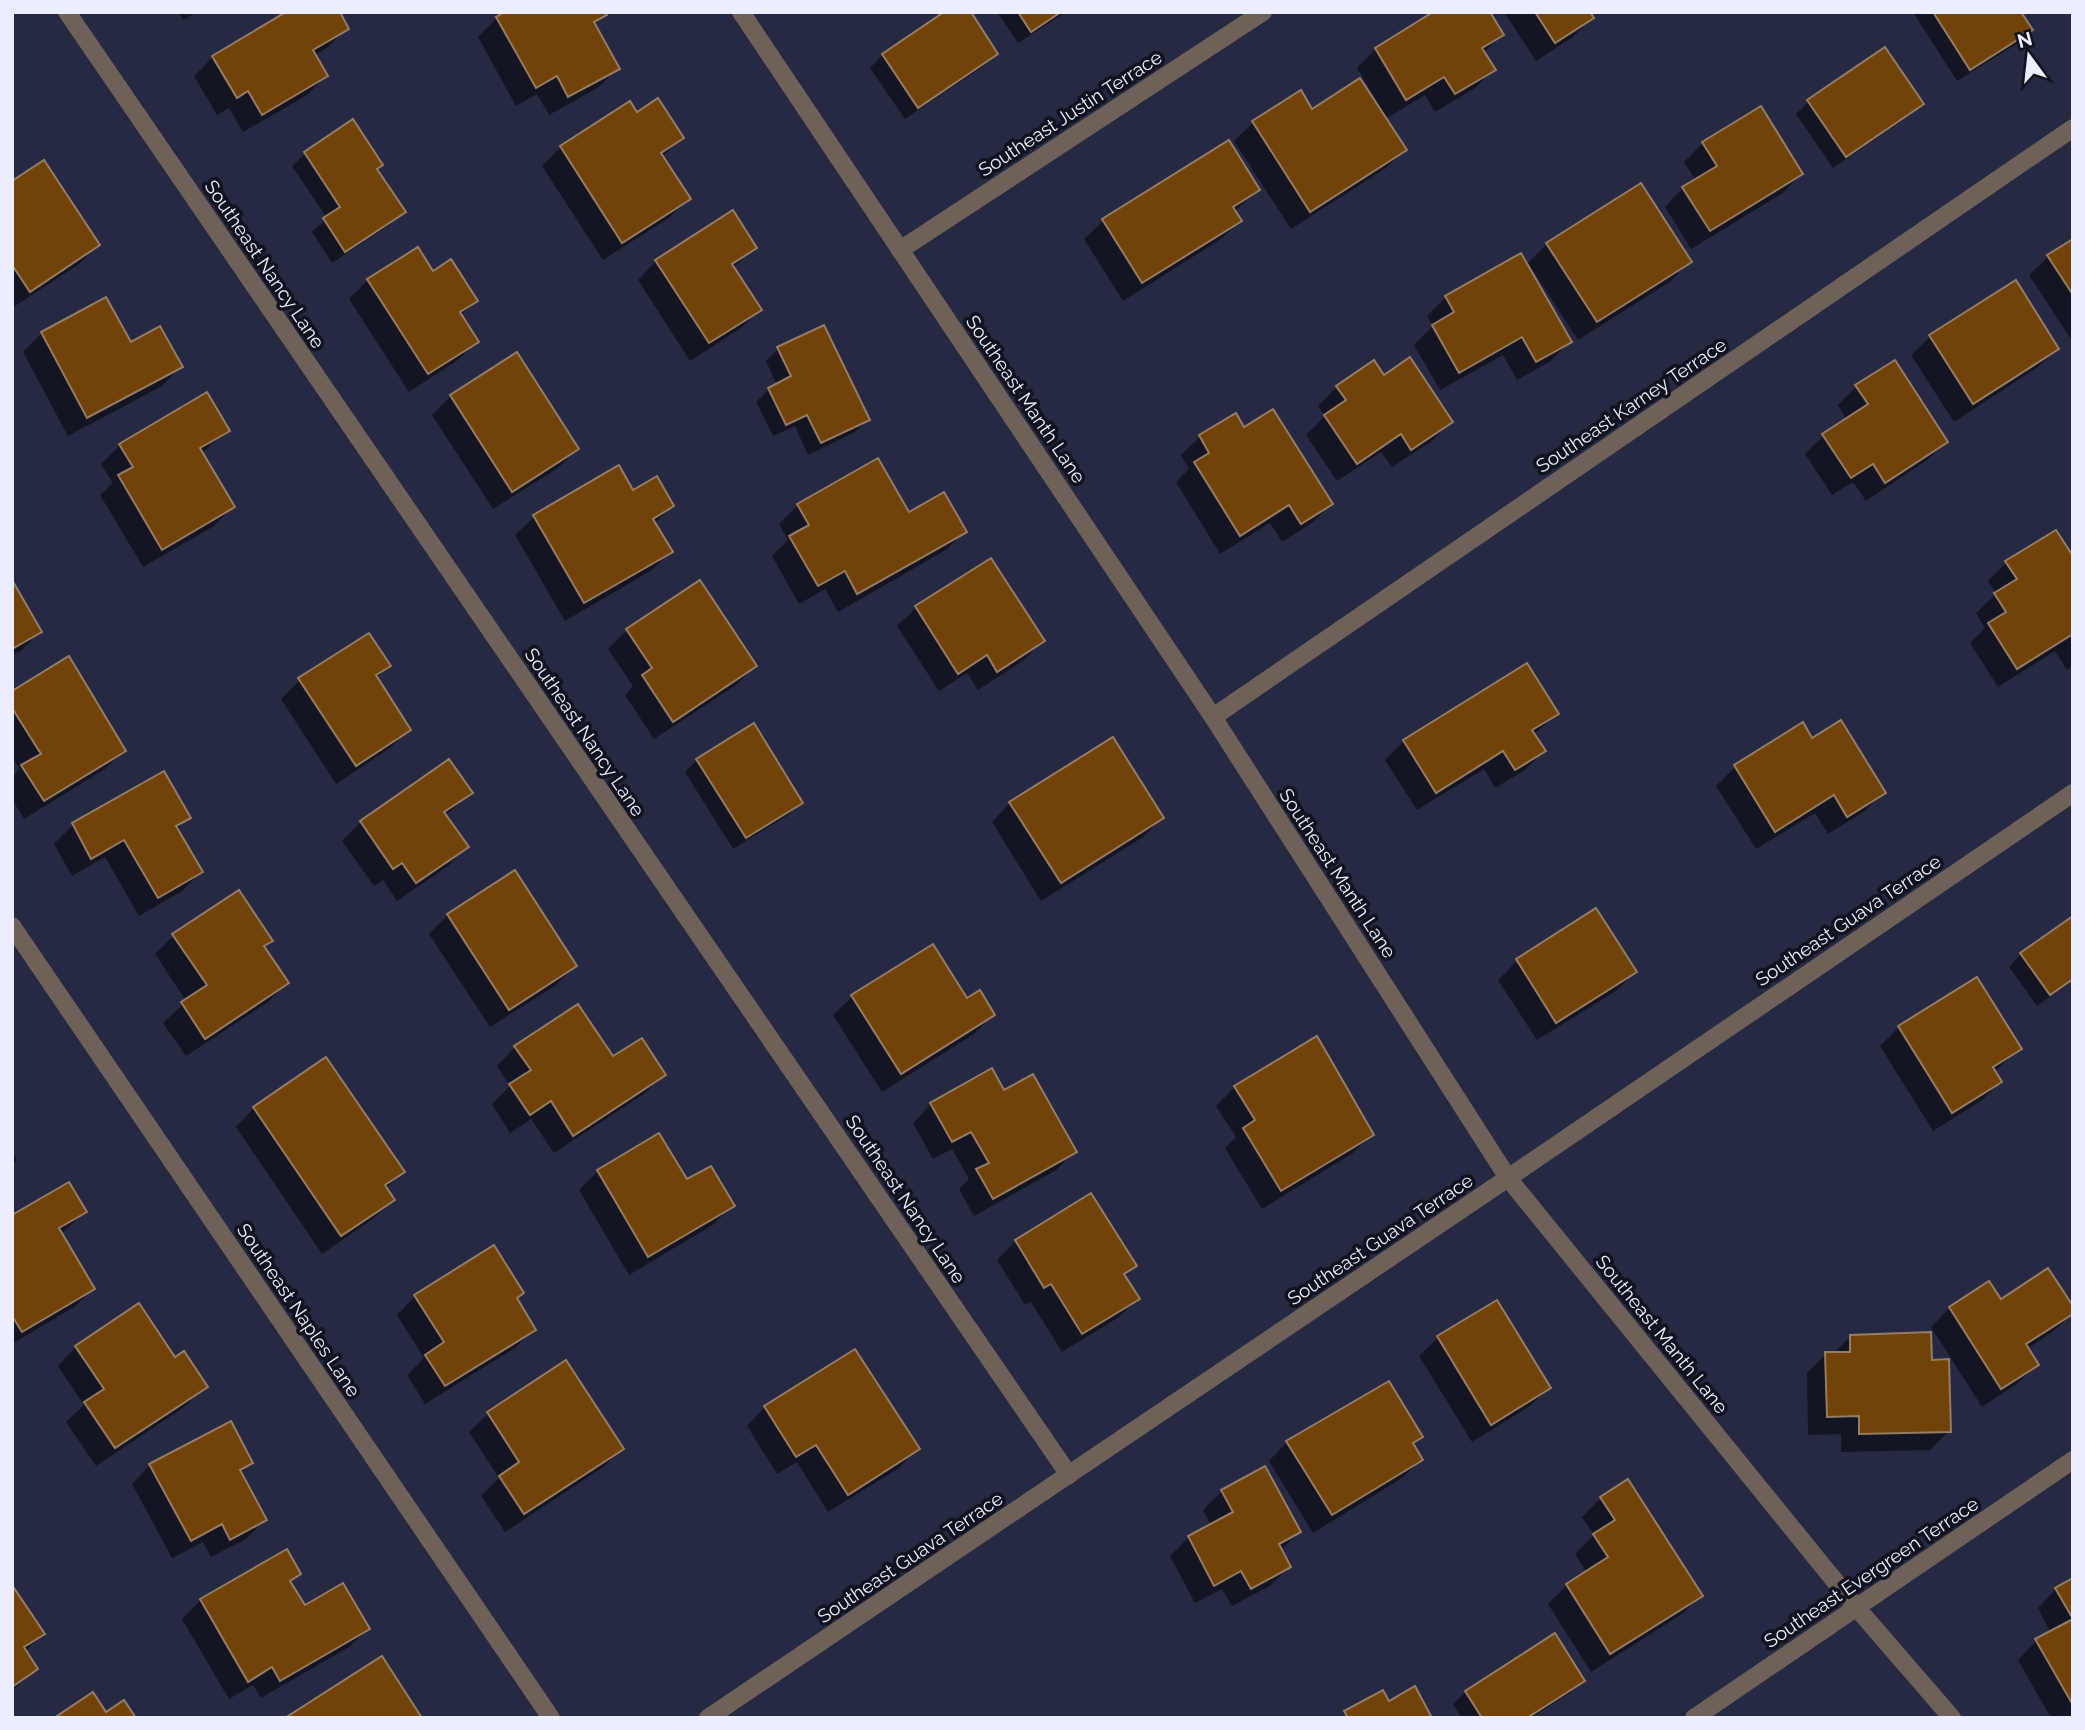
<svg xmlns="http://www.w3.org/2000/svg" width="2085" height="1730" font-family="Raleway,sans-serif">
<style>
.shadow{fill:#0007}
.building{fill:#724309;stroke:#947c65;stroke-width:2}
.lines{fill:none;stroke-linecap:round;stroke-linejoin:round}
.minor{stroke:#6d6159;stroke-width:18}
.labels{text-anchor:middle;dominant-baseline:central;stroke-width:7;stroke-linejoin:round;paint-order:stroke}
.street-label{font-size:19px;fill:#eaeefe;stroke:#11131e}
</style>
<rect width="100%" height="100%" fill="#252942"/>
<g class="shadow">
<polygon points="179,12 197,12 183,20"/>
<polygon points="947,12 996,53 984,66 905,119 870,68 883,55"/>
<polygon points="997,12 1066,12 1018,43"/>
<polygon points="1504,12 1588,12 1592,18 1573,37 1536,61"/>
<polygon points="1913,12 2019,12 2031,30 2018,43 1957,81"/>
<polygon points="605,15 594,25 618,68 599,87 549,115 537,94 516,106 478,37 497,18"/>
<polygon points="347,28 328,47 314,56 326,76 307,95 243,132 229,108 217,115 194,76 213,57"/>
<polygon points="1502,35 1483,53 1493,70 1475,88 1435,112 1425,95 1385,119 1405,149 1386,168 1291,229 1234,141 1253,123 1300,92 1312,111 1380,106 1357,68 1376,49"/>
<polygon points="1808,102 1921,103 1909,116 1833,168 1796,114"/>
<polygon points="630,104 637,114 682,138 662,157 689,198 670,217 603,260 542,166 561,147"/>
<polygon points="353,122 375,170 403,212 391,224 332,263 312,232 327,218 292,166 305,154"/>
<polygon points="1228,143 1258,190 1234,212 1240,221 1221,239 1123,301 1084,239 1103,221"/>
<polygon points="1703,143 1801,174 1783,193 1691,249 1665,207 1683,188 1696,181 1684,162"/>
<polygon points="12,184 98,245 79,264 12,308"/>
<polygon points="2073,241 2073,340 2072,341 2029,275 2048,257"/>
<polygon points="1547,244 1689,262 1671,281 1578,340 1528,263"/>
<polygon points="755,247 733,268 760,309 741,328 690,361 638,280 656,261"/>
<polygon points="432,273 476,301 460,316 477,341 458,360 409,392 349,299 368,280"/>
<polygon points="1446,297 1569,342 1551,361 1517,380 1503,355 1440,390 1414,345 1433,326 1427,316"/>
<polygon points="106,299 130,344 180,367 162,386 68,436 23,352 42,333"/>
<polygon points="1930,337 2057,349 2038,367 1954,422 1911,355"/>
<polygon points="778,349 868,420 855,432 808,455 795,426 773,436 756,402 769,389 777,385 766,361"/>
<polygon points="1384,377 1451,422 1432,441 1392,467 1381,452 1337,481 1306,435 1325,416 1318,406 1337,387"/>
<polygon points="1856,387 1946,442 1927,460 1866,501 1853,482 1832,495 1805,454 1824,435 1847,420 1838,405"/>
<polygon points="451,396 577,449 558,468 493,509 432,415"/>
<polygon points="1235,416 1244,430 1331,504 1312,523 1282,542 1270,523 1220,554 1176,482 1189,469 1181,455 1200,437"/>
<polygon points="227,430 201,454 233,507 214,526 143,567 100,495 113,483 101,464 120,445"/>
<polygon points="618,468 632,492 672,506 654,524 671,551 652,570 565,621 515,535 534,517"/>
<polygon points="798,505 908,515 965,531 946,550 838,612 825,589 799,604 772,556 788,540 779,524"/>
<polygon points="990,560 1043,641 1024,660 978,690 967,673 939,691 897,626 916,608"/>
<polygon points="2073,560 2073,666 2067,670 2055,651 1998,687 1970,643 1985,628 1976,613 1996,594 1988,581 2006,563"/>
<polygon points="12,584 39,632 21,651 12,655"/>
<polygon points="627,630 755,666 736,685 654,739 625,695 633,686 608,649"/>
<polygon points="389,665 376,678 409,729 390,748 336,784 281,699 300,680"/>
<polygon points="12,693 124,751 105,769 24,819 12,799 12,777 20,769 12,757"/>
<polygon points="1557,714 1533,735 1544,751 1525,770 1495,788 1484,769 1417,810 1385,760 1404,741"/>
<polygon points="1802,724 1812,740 1884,792 1865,811 1828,834 1815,813 1756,849 1716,786 1735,767"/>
<polygon points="697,760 801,802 788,815 733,849 685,772"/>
<polygon points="163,774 189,818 176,830 201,872 182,891 139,916 105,857 72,876 54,844 73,825"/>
<polygon points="471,793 445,816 467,847 448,866 397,901 383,880 374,886 342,841 361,822"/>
<polygon points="1010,803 1162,818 1143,837 1041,901 992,822"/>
<polygon points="1595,911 1635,972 1616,991 1537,1040 1498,980 1517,961"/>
<polygon points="448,915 575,966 556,985 490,1027 429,934"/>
<polygon points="2073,918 2073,980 2037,1006 2009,967 2021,954"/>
<polygon points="174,935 271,940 263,948 287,983 268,1002 186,1056 163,1023 186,1001 155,954"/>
<polygon points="852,997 966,1000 993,1015 974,1034 882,1092 833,1015"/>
<polygon points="1899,1027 2019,1049 1994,1072 2000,1082 1981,1101 1933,1131 1880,1046"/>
<polygon points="515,1047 613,1059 664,1074 645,1093 554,1153 531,1119 510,1133 492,1104 510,1086 497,1066"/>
<polygon points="1235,1087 1372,1134 1353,1153 1262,1209 1225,1148 1236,1137 1216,1106"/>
<polygon points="1004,1092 1074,1152 1056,1170 974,1216 959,1189 969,1179 952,1149 933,1159 913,1123 931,1104"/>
<polygon points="254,1108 403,1172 385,1189 393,1200 374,1218 322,1254 236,1127"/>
<polygon points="12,1152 17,1160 12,1165"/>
<polygon points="598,1171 686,1182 732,1205 714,1224 629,1275 579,1190"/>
<polygon points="1090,1196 1134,1266 1124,1277 1138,1298 1119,1317 1062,1352 1031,1302 1025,1305 997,1260 1016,1241"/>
<polygon points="85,1212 61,1234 93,1289 74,1307 12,1344 12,1217"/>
<polygon points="1989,1284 2000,1301 2073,1313 2055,1330 2027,1349 2037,1365 2018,1383 1982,1407 1931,1327 1950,1308"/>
<polygon points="415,1296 515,1299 534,1329 515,1348 425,1404 407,1375 424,1358 397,1315"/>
<polygon points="1497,1302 1549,1387 1530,1406 1472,1442 1419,1356 1438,1338"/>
<polygon points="1850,1337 1930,1362 1949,1431 1930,1450 1841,1452 1841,1434 1808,1435 1807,1373 1826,1354 1833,1354"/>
<polygon points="76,1347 175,1359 205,1386 187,1405 96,1466 66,1422 84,1405 58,1366"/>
<polygon points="565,1362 622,1449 603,1467 505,1532 481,1496 499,1478 469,1432 488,1414"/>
<polygon points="765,1407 917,1449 899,1468 828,1512 797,1462 777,1474 747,1426"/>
<polygon points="1421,1437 1413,1445 1421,1460 1402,1478 1313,1533 1269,1461 1287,1442"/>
<polygon points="251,1462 240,1473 265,1520 246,1539 211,1557 203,1542 172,1558 132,1484 150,1465"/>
<polygon points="1222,1491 1299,1532 1280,1551 1289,1567 1270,1586 1232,1606 1222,1589 1195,1603 1170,1556 1189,1537 1211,1525 1203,1510"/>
<polygon points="1601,1498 1701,1596 1682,1614 1591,1672 1548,1604 1567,1585 1587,1573 1575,1554 1594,1535 1582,1517"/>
<polygon points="299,1574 290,1583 304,1608 367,1629 349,1647 261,1698 253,1685 229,1699 182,1619 201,1600"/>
<polygon points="2073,1580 2073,1718 2051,1718 2018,1660 2036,1641 2051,1633 2038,1608 2056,1589"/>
<polygon points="12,1588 42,1634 25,1651 36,1669 12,1691"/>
<polygon points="1583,1680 1570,1693 1531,1718 1462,1718 1453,1704 1466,1692"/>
</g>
<g class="building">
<polygon points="286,12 340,12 349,29 313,50 328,76 262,115 248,91 237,98 212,56"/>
<polygon points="505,12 605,12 607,15 594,22 620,69 568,97 557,76 536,88 496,17"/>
<polygon points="944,12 971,12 998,54 918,108 882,54"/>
<polygon points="1018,12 1061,12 1031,32"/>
<polygon points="1433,12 1490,12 1504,35 1482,48 1496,70 1455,94 1444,77 1406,100 1375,48"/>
<polygon points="1535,12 1590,12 1594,18 1555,43"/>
<polygon points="1933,12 2021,12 2033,30 1970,70"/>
<polygon points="1885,47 1924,104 1846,157 1807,100"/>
<polygon points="1360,78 1407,150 1310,212 1252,121 1301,90 1312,109"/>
<polygon points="658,98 684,138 661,153 691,199 622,243 560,146 630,101 637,112"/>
<polygon points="1761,106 1803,174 1710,231 1682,187 1717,166 1702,142"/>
<polygon points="353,119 383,165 377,169 406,212 345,252 323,218 340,207 304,152"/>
<polygon points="1229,140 1260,190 1233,207 1242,221 1142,283 1102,219"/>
<polygon points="44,160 100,245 30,292 12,265 12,181"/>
<polygon points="1641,183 1692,262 1597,322 1546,243"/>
<polygon points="733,210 757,248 732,264 762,310 709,343 655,260"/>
<polygon points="2073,239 2073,295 2047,255"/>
<polygon points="418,247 433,271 451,259 478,301 460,312 479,342 428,374 367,279"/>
<polygon points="1521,253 1572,342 1536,362 1522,337 1459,373 1432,325 1454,312 1445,296"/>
<polygon points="2016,280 2059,349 1973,404 1929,335"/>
<polygon points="106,297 131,342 160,326 183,367 87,418 41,332"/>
<polygon points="824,325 870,420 821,443 807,415 786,425 768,388 791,376 777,347"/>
<polygon points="517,352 579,449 512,492 450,395"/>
<polygon points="1410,357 1453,422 1411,450 1401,434 1357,464 1324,415 1346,400 1336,386 1374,360 1384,375"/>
<polygon points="1895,360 1948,442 1885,483 1873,464 1851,478 1822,434 1868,404 1855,385"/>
<polygon points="207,392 230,431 200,448 235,507 162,550 118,475 133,467 119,444"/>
<polygon points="1273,409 1333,504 1301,524 1289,505 1240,536 1194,462 1209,453 1199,435 1236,413 1244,427"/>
<polygon points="878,458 909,512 944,492 967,532 857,594 845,571 818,586 789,536 809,525 797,504"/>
<polygon points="619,465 633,490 657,476 674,506 653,519 673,552 584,603 533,515"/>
<polygon points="2056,530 2073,556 2073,634 2017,669 1988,623 2006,612 1994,593 2017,579 2005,561"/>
<polygon points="991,558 1045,641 997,672 987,655 958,674 915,606"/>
<polygon points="12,580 42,632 12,649"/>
<polygon points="700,580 757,666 673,722 642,675 652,668 626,629"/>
<polygon points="369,633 391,666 376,675 411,730 356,766 298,678"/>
<polygon points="69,656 126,751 44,801 21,765 41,754 12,708 12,691"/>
<polygon points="1527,663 1559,714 1532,730 1546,751 1515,770 1503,751 1436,793 1403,740"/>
<polygon points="1841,720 1886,793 1847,817 1834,795 1775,832 1734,765 1803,722 1812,738"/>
<polygon points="754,723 803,803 746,838 696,759"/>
<polygon points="1113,737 1164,818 1061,883 1009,802"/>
<polygon points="449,759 473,793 444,812 469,847 416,883 402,863 393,869 360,821"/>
<polygon points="164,771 191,818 176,826 203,872 158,898 124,840 91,859 72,823"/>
<polygon points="515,870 577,966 509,1010 447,914"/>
<polygon points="239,890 273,941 264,946 289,983 205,1039 181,1002 207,985 172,934"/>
<polygon points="1596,908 1637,972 1556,1023 1516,959"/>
<polygon points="2073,916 2073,979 2050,995 2020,953"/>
<polygon points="933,944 967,998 980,990 995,1015 901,1074 851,995"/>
<polygon points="1977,977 2022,1049 1993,1067 2002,1082 1952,1113 1898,1026"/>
<polygon points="578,1004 613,1056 642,1038 666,1075 573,1136 551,1101 530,1115 509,1084 531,1070 514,1046"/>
<polygon points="1317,1036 1374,1135 1281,1191 1243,1128 1255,1120 1234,1086"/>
<polygon points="326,1057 405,1172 385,1185 395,1200 341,1236 253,1107"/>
<polygon points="992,1068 1004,1090 1033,1074 1077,1152 993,1199 976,1169 989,1163 971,1132 952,1142 930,1103"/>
<polygon points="659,1133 687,1179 711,1166 735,1206 648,1257 597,1170"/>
<polygon points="69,1182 87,1212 59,1228 95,1289 22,1332 12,1316 12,1215"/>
<polygon points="1091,1193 1137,1266 1124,1274 1140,1299 1082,1334 1051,1284 1044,1288 1015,1240"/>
<polygon points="494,1245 524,1293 517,1298 536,1330 445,1386 425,1355 444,1342 414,1295"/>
<polygon points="2048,1268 2073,1306 2073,1314 2026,1344 2039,1365 2001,1389 1949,1307 1989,1281 2001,1299"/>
<polygon points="1497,1300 1551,1388 1491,1425 1437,1336"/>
<polygon points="139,1303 175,1357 184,1351 208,1387 115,1448 84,1402 104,1389 75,1346"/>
<polygon points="1931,1332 1932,1360 1949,1359 1951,1432 1859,1434 1859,1416 1827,1417 1825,1352 1850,1352 1850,1335"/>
<polygon points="855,1349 920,1449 848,1495 816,1445 796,1457 764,1406"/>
<polygon points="566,1360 624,1449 524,1514 499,1476 519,1462 487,1412"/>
<polygon points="1389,1381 1423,1437 1413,1443 1423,1460 1332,1515 1286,1441"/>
<polygon points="231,1421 253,1463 240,1470 267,1520 230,1540 222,1524 191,1541 149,1464"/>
<polygon points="1265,1466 1301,1532 1279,1544 1291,1567 1251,1589 1241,1571 1214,1586 1188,1536 1233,1512 1221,1490"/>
<polygon points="1628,1479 1703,1596 1610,1654 1566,1584 1608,1557 1593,1534 1615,1520 1600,1497"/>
<polygon points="287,1549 301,1574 290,1581 305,1605 343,1583 370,1629 280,1681 272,1667 248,1682 200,1599"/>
<polygon points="2073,1578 2073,1705 2035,1639 2073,1619 2055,1588"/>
<polygon points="12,1585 45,1634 24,1647 38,1669 12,1687"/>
<polygon points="1555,1633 1585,1681 1527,1718 1482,1718 1465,1691"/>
<polygon points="382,1656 422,1718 285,1718"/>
<polygon points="1415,1686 1432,1718 1348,1718 1344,1711 1383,1690 1389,1701"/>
<polygon points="93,1692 106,1712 124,1700 136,1718 54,1718"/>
</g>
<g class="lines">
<g class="minor">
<polyline points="67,12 1069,1475"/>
<polyline points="741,12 1213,717 1508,1178 1856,1607 1952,1718"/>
<polyline points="900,250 1263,12"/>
<polyline points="1213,717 2073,128"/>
<polyline points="12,926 551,1718"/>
<polyline points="708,1718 1508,1178 2073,793"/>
<polyline points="1694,1718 2073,1460"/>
</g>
</g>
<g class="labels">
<g class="street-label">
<text transform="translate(1070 113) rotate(-33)">Southeast Justin Terrace</text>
<text transform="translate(265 264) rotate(56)">Southeast Nancy Lane</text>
<text transform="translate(1026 399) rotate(56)">Southeast Manth Lane</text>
<text transform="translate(1631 405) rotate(-34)">Southeast Karney Terrace</text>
<text transform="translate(585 732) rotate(56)">Southeast Nancy Lane</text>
<text transform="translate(1338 873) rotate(57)">Southeast Manth Lane</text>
<text transform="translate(1848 920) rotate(-34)">Southeast Guava Terrace</text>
<text transform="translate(906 1199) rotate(56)">Southeast Nancy Lane</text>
<text transform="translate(1380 1239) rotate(-34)">Southeast Guava Terrace</text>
<text transform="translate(299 1310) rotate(56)">Southeast Naples Lane</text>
<text transform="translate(1662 1334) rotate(51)">Southeast Manth Lane</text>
<text transform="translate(910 1557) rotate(-34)">Southeast Guava Terrace</text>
<text transform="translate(1871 1572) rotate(-34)">Southeast Evergreen Terrace</text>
</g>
</g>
<rect width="2085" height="1730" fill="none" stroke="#eaeefe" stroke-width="28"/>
<g transform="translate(2029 56) rotate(345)" stroke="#11131e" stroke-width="5" paint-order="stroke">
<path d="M0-5L12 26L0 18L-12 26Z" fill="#eaeefe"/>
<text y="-10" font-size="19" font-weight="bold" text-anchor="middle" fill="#eaeefe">N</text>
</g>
</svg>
